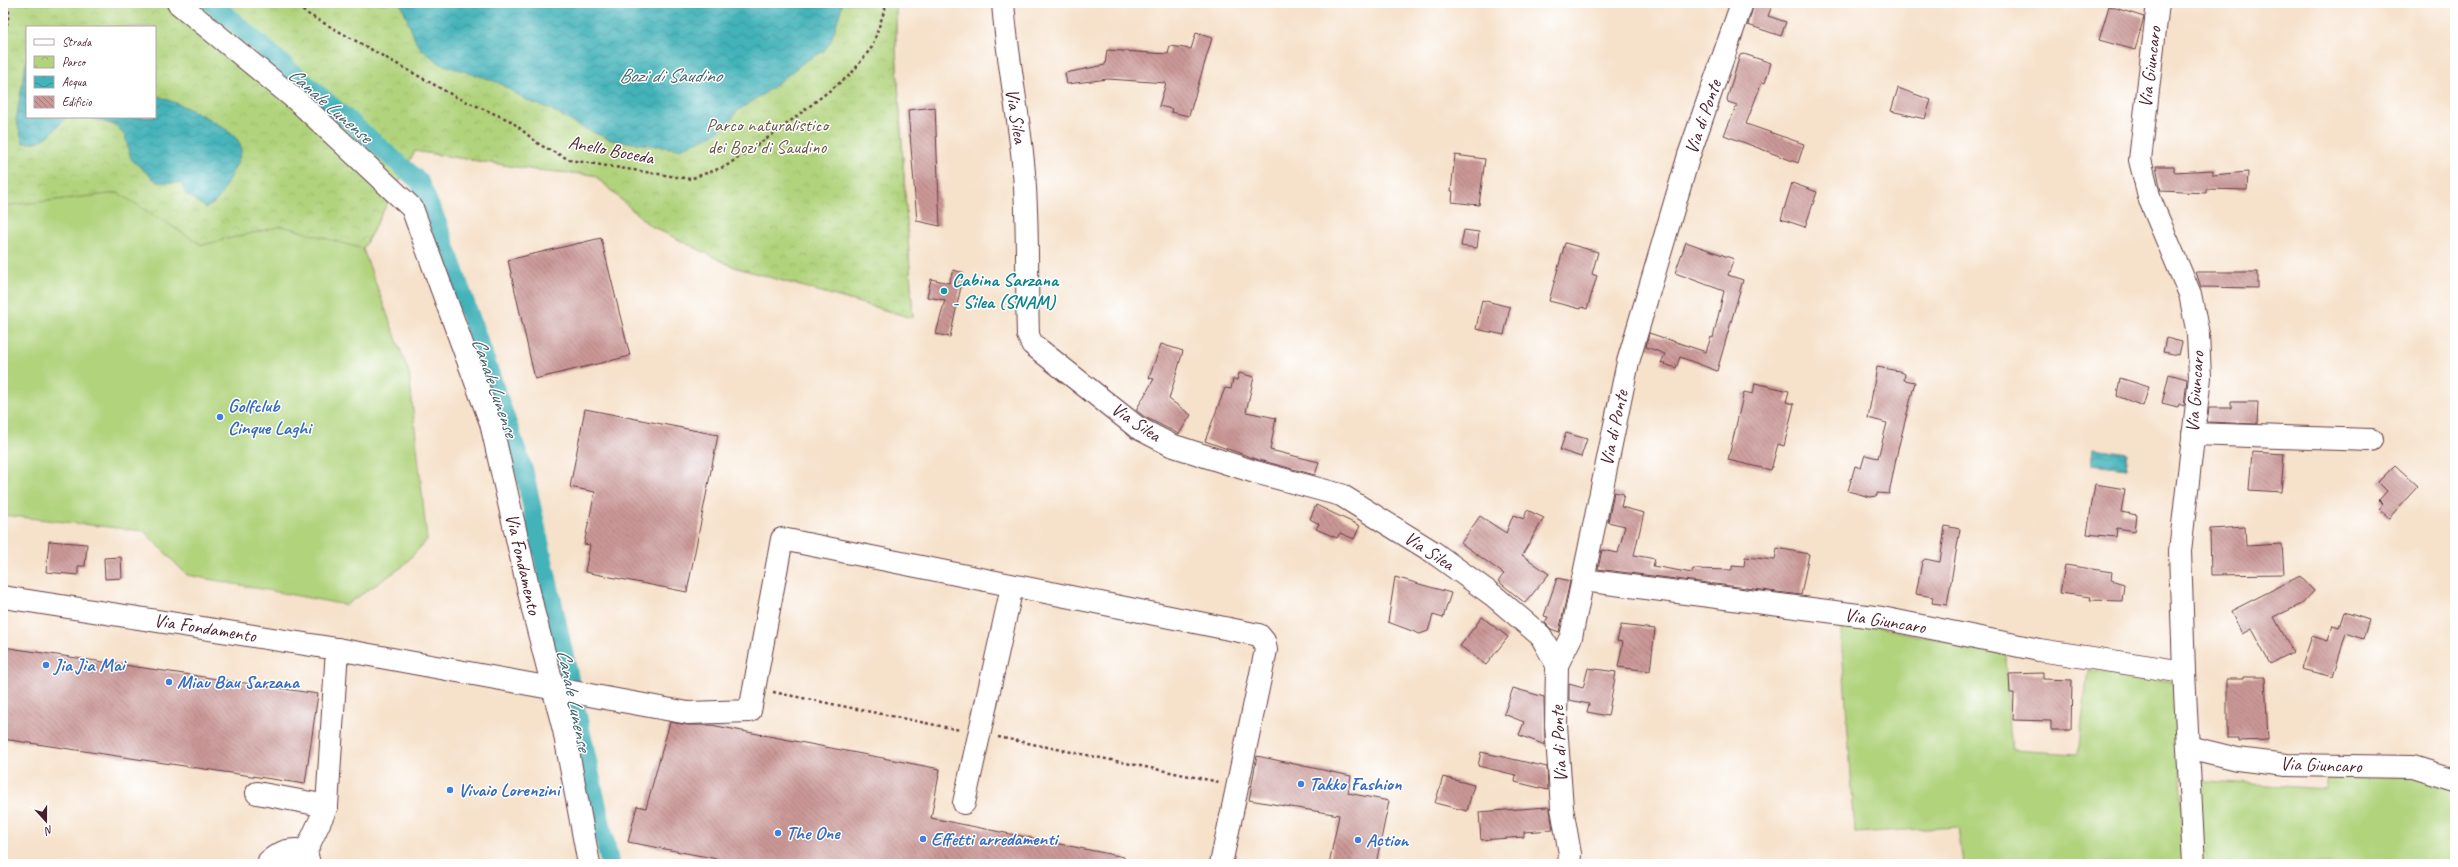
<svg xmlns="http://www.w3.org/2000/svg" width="2458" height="867" font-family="Caveat,sans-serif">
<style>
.grass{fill:#b0d37c;stroke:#7d7954;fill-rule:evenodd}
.park{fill:url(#park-crowns);stroke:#7d7954;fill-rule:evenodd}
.water{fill:url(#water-waves);stroke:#466972}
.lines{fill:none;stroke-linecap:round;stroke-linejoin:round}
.canal{stroke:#42b3b9;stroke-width:19}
.building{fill:url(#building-back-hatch)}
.minor-casing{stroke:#643c43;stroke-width:24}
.path{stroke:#643c43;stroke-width:2.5;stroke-dasharray:3 3;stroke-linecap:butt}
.minor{stroke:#fff;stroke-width:22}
.culture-dot{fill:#0f9aa8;stroke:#fff;stroke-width:1.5}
.shop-dot{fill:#3f7fe0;stroke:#fff;stroke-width:1.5}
.labels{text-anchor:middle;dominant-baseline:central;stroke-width:3;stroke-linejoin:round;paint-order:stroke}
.street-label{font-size:19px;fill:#4a1f2b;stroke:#fff}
.park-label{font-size:19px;fill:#695543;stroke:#fff}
.culture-label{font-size:19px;font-weight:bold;fill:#0d838f;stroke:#fff;text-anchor:start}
.shop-label{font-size:19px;font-weight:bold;fill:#366cbe;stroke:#fff;text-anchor:start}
.water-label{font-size:20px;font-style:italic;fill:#46626b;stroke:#fff}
</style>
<defs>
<pattern id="park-crowns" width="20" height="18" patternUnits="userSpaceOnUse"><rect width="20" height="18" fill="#b0d37c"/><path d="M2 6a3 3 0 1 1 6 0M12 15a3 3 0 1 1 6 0" fill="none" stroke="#99b56b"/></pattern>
<pattern id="water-waves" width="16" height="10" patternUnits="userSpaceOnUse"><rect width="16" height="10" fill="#42b3b9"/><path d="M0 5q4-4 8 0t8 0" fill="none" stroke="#399197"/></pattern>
<pattern id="building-back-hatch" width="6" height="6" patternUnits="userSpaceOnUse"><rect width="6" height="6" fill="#ca9796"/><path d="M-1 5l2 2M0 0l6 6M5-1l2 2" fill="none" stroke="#a67b7b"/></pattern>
</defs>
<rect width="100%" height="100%" fill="#fff"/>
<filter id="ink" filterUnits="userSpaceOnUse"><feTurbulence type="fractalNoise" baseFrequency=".025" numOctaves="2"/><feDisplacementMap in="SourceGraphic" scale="8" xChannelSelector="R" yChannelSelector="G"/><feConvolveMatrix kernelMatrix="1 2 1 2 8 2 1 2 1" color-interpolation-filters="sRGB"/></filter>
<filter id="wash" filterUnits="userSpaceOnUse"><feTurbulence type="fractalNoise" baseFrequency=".012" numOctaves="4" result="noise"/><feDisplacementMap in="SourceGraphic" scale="16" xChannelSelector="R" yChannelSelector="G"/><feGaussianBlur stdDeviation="0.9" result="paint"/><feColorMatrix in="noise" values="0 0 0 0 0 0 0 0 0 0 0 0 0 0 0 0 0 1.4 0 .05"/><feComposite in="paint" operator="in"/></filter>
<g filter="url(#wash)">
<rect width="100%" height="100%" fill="#f6e1ca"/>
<g class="grass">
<path d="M3,3H896V51L913,318L734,267L649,225L594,175L536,170L415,151L363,249L409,373L427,540L402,567L346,605L187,575L144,531L3,515ZM27,27H155L157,182L16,120Z"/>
<polygon points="1840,619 2006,654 2009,731 2012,750 2078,754 2088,670 2170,681 2174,685 2183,824 2183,864 1963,864 1958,827 1855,833"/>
<polygon points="2329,771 2413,773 2455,787 2452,864 2199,864 2194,780 2326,789"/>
</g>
<path class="park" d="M3,3H896V51L913,318L734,267L649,225L594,175L536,170L415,151L363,249L282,226L202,245L118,193L3,206ZM27,27H155V117H27Z"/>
<g class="water">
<polygon points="399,3 843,3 831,41 824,51 804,62 769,90 736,112 730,122 711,136 679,149 611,140 581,127 550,109 528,101 497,82 441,64 422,50 415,40 403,8"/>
<path d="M27,57V117H67C50,132 48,144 23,143L16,120Z"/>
<path d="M155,95C173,101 238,128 241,147C243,155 234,168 231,175C223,189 221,201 206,208L186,194L181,183L157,182L131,159L125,136L117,126L89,117H155Z"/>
<polygon points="2094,448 2128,453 2126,468 2092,464"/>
</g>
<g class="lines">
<polyline class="canal" points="212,3 419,181 438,224 524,471 610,864"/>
</g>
<g id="blocks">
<g class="building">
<polygon points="1754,3 1772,6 1768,16 1786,22 1781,36 1748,25"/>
<polygon points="2109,6 2144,17 2135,50 2099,40"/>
<polygon points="1196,33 1212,38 1189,116 1171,112 1172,109 1159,106 1166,83 1108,79 1067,84 1065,73 1105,65 1107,50 1168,54 1170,46 1191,49"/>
<polygon points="1744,54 1771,63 1765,83 1762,82 1746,124 1804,144 1798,163 1724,135 1737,105 1728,102 1727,99 1740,55"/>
<polygon points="1898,88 1931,100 1925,119 1891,111"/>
<polygon points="935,107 940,226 917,221 908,110"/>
<polygon points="1455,155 1485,159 1479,205 1452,202 1453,191 1451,191"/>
<polygon points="2156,166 2174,166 2174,172 2213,170 2213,175 2248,172 2247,190 2206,189 2206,193 2161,191"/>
<polygon points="1792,183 1817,192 1805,227 1781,219"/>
<polygon points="1464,230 1479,232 1477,248 1461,246"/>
<polygon points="601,238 630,356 535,379 508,260"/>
<polygon points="1686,242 1734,259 1728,275 1743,280 1717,371 1680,357 1676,368 1661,363 1665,354 1646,347 1649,333 1706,352 1711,337 1713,338 1724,291 1675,273"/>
<polygon points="1565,243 1598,252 1592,274 1597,276 1587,309 1582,307 1581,309 1549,301"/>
<polygon points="953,270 964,273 950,337 936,334 945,300 927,297 931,279 949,283"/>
<polygon points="2196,272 2258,272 2258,288 2201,287"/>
<polygon points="1482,300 1510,307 1504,335 1476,329"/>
<polygon points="2166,338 2182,342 2179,355 2163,352"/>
<polygon points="1161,344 1183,351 1169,399 1191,415 1179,434 1145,417 1136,410 1154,379 1149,378"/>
<polygon points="1877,367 1899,371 1905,374 1904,380 1915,382 1898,449 1889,494 1877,493 1877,496 1870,497 1848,491 1855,466 1861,468 1865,455 1878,458 1887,423 1868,418"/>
<polygon points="1239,373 1254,377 1246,412 1276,418 1270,450 1319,462 1315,475 1259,460 1205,441 1225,388 1231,389 1233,379 1237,380"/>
<polygon points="2169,374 2187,379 2184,406 2179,404 2178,407 2162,403"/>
<polygon points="2120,378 2149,387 2143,406 2117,396"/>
<polygon points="1755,383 1789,391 1786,402 1794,404 1784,446 1778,444 1771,470 1728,460 1744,392 1753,394"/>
<polygon points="2231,402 2258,402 2257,424 2207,422 2209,408 2231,408"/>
<polygon points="585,409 718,435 687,592 585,572 590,545 584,544 595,492 570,487"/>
<polygon points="1566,433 1587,439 1581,457 1560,450"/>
<polygon points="2252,452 2284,454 2281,492 2249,490"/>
<polygon points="2395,465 2418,486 2389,518 2379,509 2383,504 2379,500 2387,491 2378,482"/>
<polygon points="2095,484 2125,489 2121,512 2137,515 2135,531 2117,528 2116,537 2087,534"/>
<polygon points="1614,492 1624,494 1621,507 1644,513 1634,555 1655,559 1653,566 1692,573 1693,569 1732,570 1732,566 1744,567 1745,557 1775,560 1777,548 1809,554 1801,595 1598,569 1602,550 1618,553 1625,526 1608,522"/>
<polygon points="1316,505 1360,526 1354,539 1340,533 1337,538 1316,529 1319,524 1310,519"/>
<polygon points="1527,510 1544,518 1522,555 1549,574 1525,603 1498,581 1504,574 1461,543 1480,516 1506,533 1513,515 1524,519"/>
<polygon points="1945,526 1960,529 1947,605 1932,603 1933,597 1916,594 1922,562 1925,559 1940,562"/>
<polygon points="2245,527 2246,546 2282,544 2284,574 2211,575 2210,529"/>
<polygon points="49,541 87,544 85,566 78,566 78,575 46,572"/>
<polygon points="121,557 122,578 105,579 104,558"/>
<polygon points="2065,565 2112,572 2111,580 2124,584 2122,601 2090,600 2091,597 2060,593"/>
<polygon points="2300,576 2314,591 2302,604 2274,617 2293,652 2270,664 2251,629 2242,634 2231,611"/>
<polygon points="1395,577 1451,593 1443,618 1433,615 1428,631 1420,634 1388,622"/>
<polygon points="1557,578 1570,581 1559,632 1551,629 1545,623 1548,617 1544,616"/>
<polygon points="2344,612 2369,620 2363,639 2346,633 2333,677 2301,669 2312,636 2328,641 2333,625 2339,627"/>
<polygon points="1482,617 1508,637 1486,665 1460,646"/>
<polygon points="1621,625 1655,629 1650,671 1618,667 1623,642 1617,641"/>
<polygon points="3,647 318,694 305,784 3,739"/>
<polygon points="1588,668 1616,672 1608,716 1587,712 1589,704 1569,700 1569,684 1583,688"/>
<polygon points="2043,673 2043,679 2072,680 2071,730 2051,730 2051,721 2013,720 2014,693 2010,693 2009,674"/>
<polygon points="2243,677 2265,677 2268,740 2239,741 2239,738 2227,738 2227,679 2243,679"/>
<polygon points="1513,688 1544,697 1545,745 1519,735 1524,722 1504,714"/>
<polygon points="670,722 688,725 711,725 940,769 931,818 1124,857 1123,864 722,864 723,860 628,842 637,806 646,808"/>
<polygon points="1481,752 1547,767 1548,790 1515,782 1516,775 1478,766"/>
<polygon points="1257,756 1351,776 1348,793 1389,801 1376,864 1329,864 1339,815 1249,800"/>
<polygon points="1443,777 1474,785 1467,811 1435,803"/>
<polygon points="1547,807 1550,809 1553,830 1524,832 1524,837 1481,840 1479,812"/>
</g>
</g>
</g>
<g filter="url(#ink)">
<use href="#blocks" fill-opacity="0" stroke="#643c43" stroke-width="1"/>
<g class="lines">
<defs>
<g id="minor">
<polyline points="178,3 300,103 412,208 491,423 534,614 564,730 589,864"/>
<path d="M1003,3C1007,57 1018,109 1023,162C1029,220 1026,277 1028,335L1032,344L1138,428L1171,445L1255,472L1341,495L1433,552L1494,596L1541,636L1557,665"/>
<polyline points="2158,3 2140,160 2150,200 2190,294 2198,334 2200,377 2180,551 2184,672"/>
<polyline points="2193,434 2371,440"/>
<polyline points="1583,580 1882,618 2039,650 2184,672 2194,864"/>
<polyline points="3,597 337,649 688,713 750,711 782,539 1259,635 1264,641 1266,650 1221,864"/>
<polyline points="2188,747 2237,759 2286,765 2413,767 2455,780"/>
<polyline points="257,793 327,806 337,649"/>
<polyline points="964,803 1012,587"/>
<path d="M269,864V861C282,851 290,848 306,851"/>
<polyline points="309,864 306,851 327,806"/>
<polyline points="1569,864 1570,854 1562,808 1556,725 1557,665 1571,637 1628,362 1689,155 1742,3"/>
</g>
</defs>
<use href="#minor" class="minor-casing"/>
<g class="path">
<polyline points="293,3 306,13 456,97 511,121 540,145 570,160 690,179 726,166 775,133 851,74 872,47 887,3"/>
<polyline points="3,49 9,12 7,3"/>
<polyline points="773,692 960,730"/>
<polyline points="998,737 1219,782"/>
</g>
<use href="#minor" class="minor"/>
</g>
</g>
<circle class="culture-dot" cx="944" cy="291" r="4"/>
<g class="shop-dot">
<circle cx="220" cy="417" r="4"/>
<circle cx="46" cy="665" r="4"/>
<circle cx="169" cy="682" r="4"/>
<circle cx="1301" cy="784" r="4"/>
<circle cx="450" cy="790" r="4"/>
<circle cx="778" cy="833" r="4"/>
<circle cx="923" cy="839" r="4"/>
<circle cx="1358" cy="840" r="4"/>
</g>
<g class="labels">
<g class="street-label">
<text transform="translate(2150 67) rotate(-83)">Via Giuncaro</text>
<text transform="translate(1016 116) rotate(81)">Via Silea</text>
<text transform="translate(1703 117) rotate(-71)">Via di Ponte</text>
<text transform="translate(611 150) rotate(11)">Anello Boceda</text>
<text transform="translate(2195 392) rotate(-86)">Via Giuncaro</text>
<text transform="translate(1136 422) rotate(34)">Via Silea</text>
<text transform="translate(1614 428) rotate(-78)">Via di Ponte</text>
<text transform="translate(1429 551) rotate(33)">Via Silea</text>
<text transform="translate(523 564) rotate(77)">Via Fondamento</text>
<text transform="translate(1885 621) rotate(9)">Via Giuncaro</text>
<text transform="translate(205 628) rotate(9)">Via Fondamento</text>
<text transform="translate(1559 744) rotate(-93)">Via di Ponte</text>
<text transform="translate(2321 765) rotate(2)">Via Giuncaro</text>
</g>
<g class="park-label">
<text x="767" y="125">Parco naturalistico<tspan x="767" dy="22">dei Bozi di Saudino</tspan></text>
</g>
<g class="culture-label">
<text x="952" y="280">Cabina Sarzana<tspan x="952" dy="22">- Silea (SNAM)</tspan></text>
</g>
<g class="shop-label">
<text x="228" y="406">Golfclub<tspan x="228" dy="22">Cinque Laghi</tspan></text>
<text x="54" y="665">Jia Jia Mai</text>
<text x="177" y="682">Miau Bau Sarzana</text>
<text x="1309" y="784">Takko Fashion</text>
<text x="458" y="790">Vivaio Lorenzini</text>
<text x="786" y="833">The One</text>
<text x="931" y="839">Effetti arredamenti</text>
<text x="1366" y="840">Action</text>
</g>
<g class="water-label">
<text x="670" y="75">Bozi di Saudino</text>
<text transform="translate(330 105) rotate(41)">Canale Lunense</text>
<text transform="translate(495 387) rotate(71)">Canale Lunense</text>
<text transform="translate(574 700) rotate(78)">Canale Lunense</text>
</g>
</g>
<rect width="2458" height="867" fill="none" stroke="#fff" stroke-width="16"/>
<rect x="26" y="26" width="130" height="92" fill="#ffffff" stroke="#b7a5aa"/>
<rect x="34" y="39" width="20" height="6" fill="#ffffff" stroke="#b7a5aa"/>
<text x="62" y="46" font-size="12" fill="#4a1f2b">Strada</text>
<rect x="34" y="56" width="20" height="12" fill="url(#park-crowns)" stroke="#b7a5aa"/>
<text x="62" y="66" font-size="12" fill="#4a1f2b">Parco</text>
<rect x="34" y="76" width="20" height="12" fill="url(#water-waves)" stroke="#b7a5aa"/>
<text x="62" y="86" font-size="12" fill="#4a1f2b">Acqua</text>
<rect x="34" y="96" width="20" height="12" fill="url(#building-back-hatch)" stroke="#b7a5aa"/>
<text x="62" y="106" font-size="12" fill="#4a1f2b">Edificio</text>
<g transform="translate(46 821) rotate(159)" stroke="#ffffff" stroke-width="3" paint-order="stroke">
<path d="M0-3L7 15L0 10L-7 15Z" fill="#4a1f2b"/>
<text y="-6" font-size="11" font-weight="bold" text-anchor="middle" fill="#4a1f2b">N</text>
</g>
</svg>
